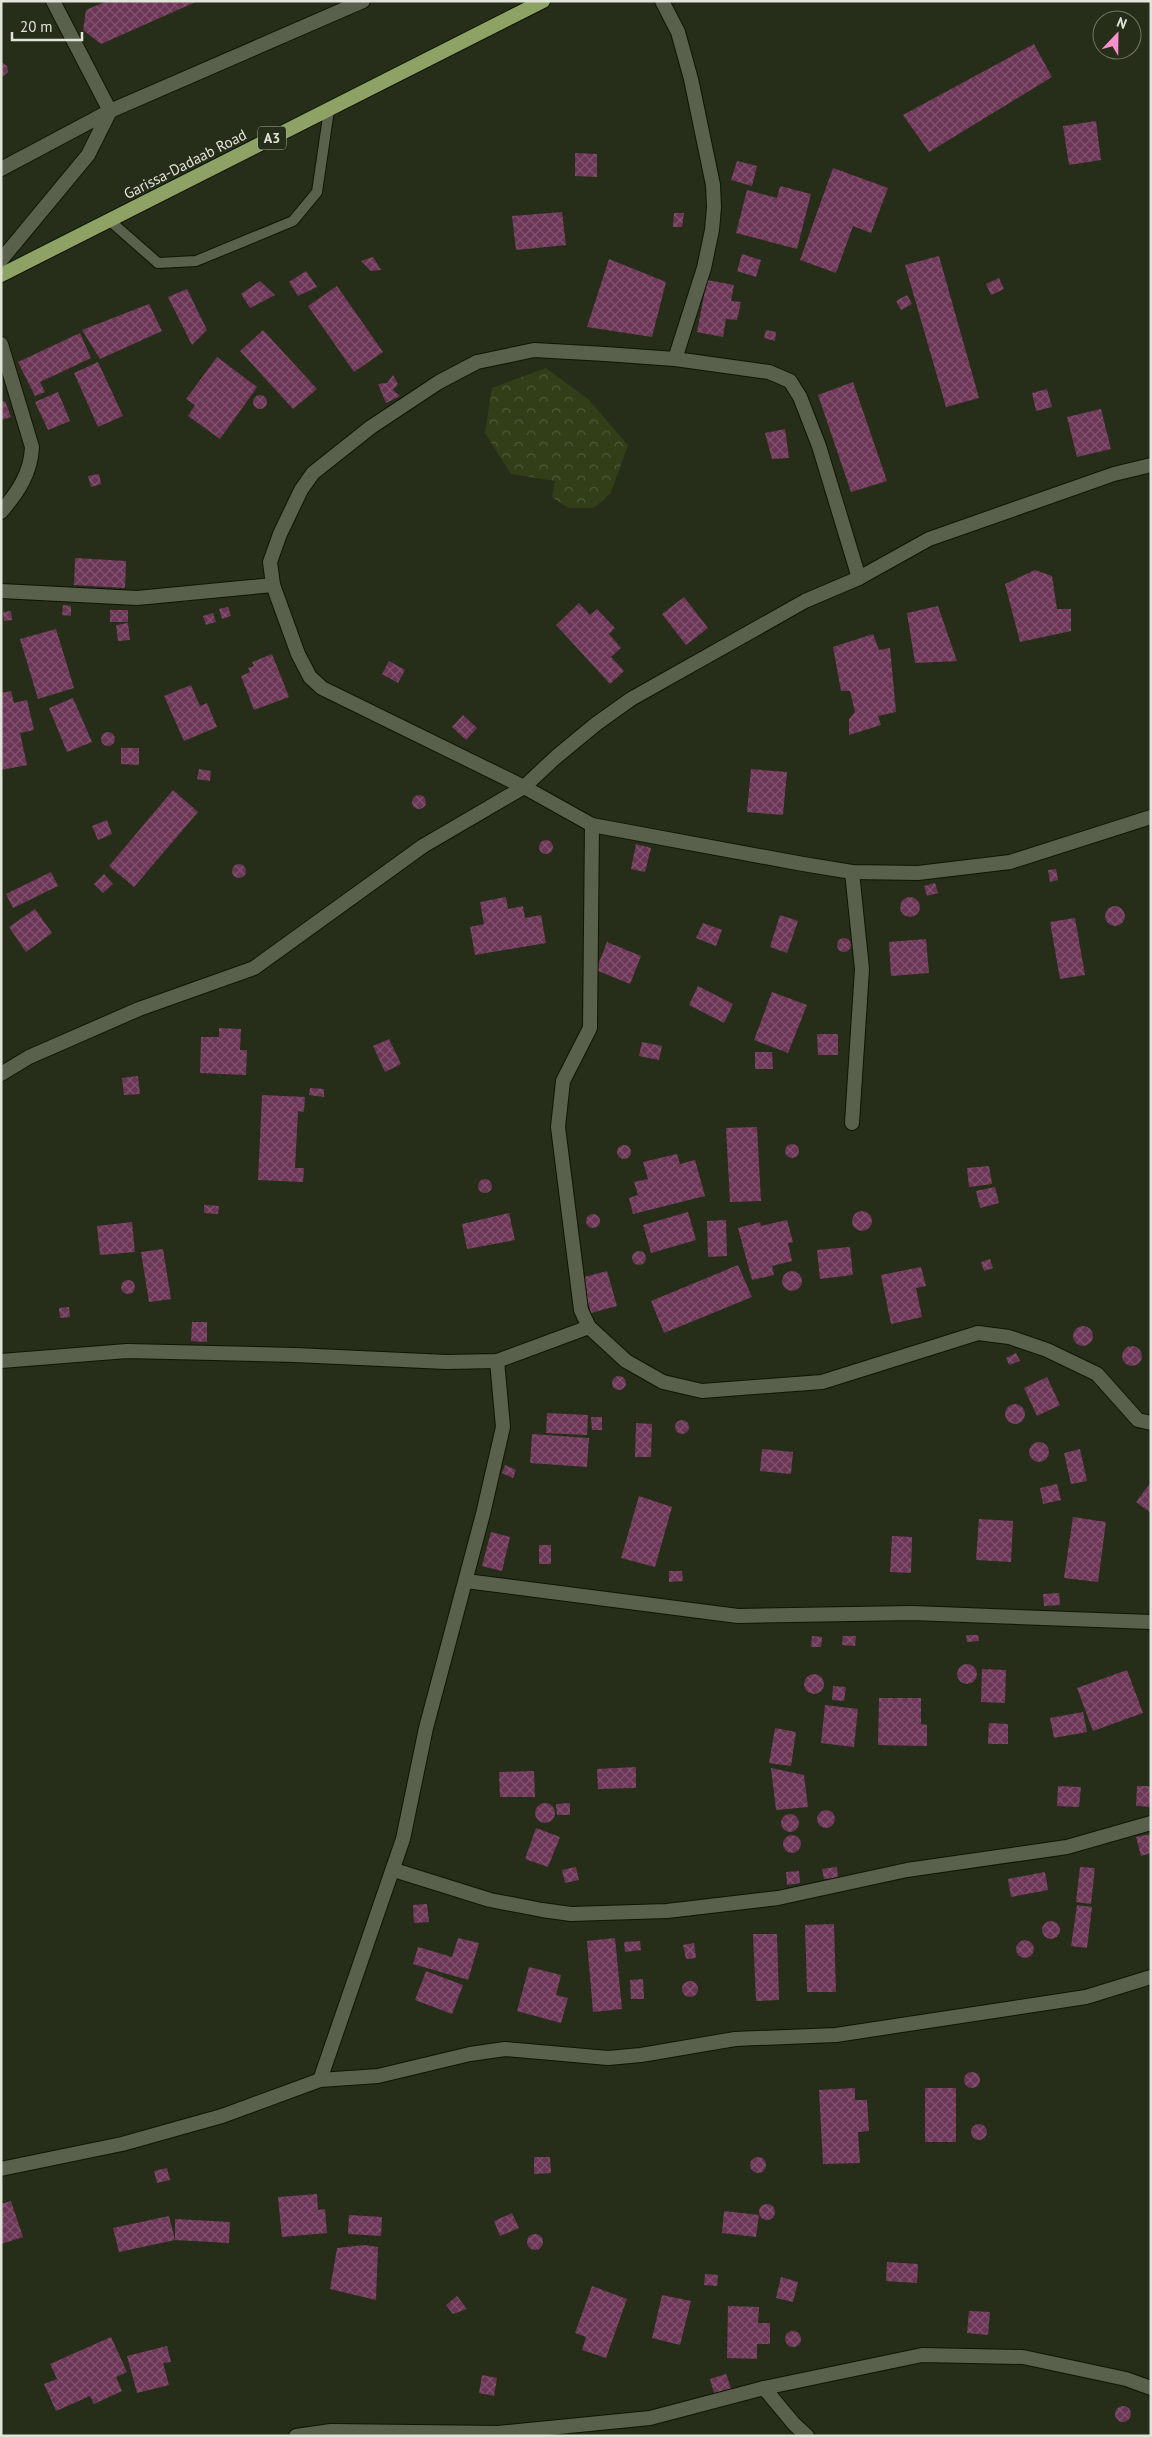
<svg xmlns="http://www.w3.org/2000/svg" width="1152" height="2437" font-family="'PT Sans',sans-serif">
<style>
.forest{fill:url(#forest-crowns)}
.building{fill:url(#building-cross-hatch)}
.lines{fill:none;stroke-linecap:round;stroke-linejoin:round}
.service-casing{stroke:#0f1504;stroke-width:12}
.minor-casing{stroke:#0f1504;stroke-width:16}
.trunk-casing{stroke:#0f1504;stroke-width:16}
.service{stroke:#59614c;stroke-width:10}
.minor{stroke:#59614c;stroke-width:14}
.trunk{stroke:#8ea266;stroke-width:14}
.labels{text-anchor:middle;dominant-baseline:central;stroke-width:4;stroke-linejoin:round;paint-order:stroke}
.shield{fill:#262d19;stroke:#a9ae9f;stroke-width:1}
.shield-label{font-size:14px;font-weight:bold;fill:#e1e5d9}
.street-label{font-size:15px;fill:#e1e5d9;stroke:#262d19}
</style>
<defs>
<pattern id="forest-crowns" width="20" height="18" patternUnits="userSpaceOnUse" patternTransform="scale(1.25)"><rect width="20" height="18" fill="#323e17"/><path d="M2 6a3 3 0 1 1 6 0M12 15a3 3 0 1 1 6 0" fill="none" stroke="#4f5a38"/></pattern>
<pattern id="building-cross-hatch" width="8" height="8" patternUnits="userSpaceOnUse" patternTransform="scale(1.25)"><rect width="8" height="8" fill="#6c3656"/><path d="M0 0l8 8M0 8l8-8" fill="none" stroke="#81536e"/></pattern>
</defs>
<rect width="100%" height="100%" fill="#262d19"/>
<polygon class="forest" points="546,368 588,399 628,445 611,493 594,508 568,508 552,497 555,481 511,474 485,433 492,388"/>
<g class="building">
<polygon points="107,1 198,1 101,44 83,30 86,10"/>
<polygon points="1034,44 1052,77 929,152 903,115"/>
<polygon points="1,62 7,66 8,72 1,78"/>
<polygon points="1096,121 1101,160 1069,165 1063,126"/>
<polygon points="575,153 597,154 597,177 575,176"/>
<polygon points="737,161 757,166 752,186 731,180"/>
<polygon points="833,168 888,188 871,233 853,226 836,273 800,260"/>
<polygon points="780,186 811,194 797,249 736,233 747,190 777,198"/>
<polygon points="562,212 566,245 516,250 512,216"/>
<polygon points="674,213 684,213 682,227 673,227"/>
<polygon points="742,254 761,260 756,277 737,271"/>
<polygon points="939,256 979,398 946,407 905,265"/>
<polygon points="373,257 381,270 371,271 361,261"/>
<polygon points="609,259 666,282 652,337 587,327"/>
<polygon points="306,271 317,287 298,296 289,282"/>
<polygon points="999,278 1004,289 991,295 986,284"/>
<polygon points="707,280 734,285 731,301 741,302 737,320 726,319 723,337 697,332"/>
<polygon points="260,281 275,295 250,308 241,294"/>
<polygon points="337,286 383,352 354,372 308,306"/>
<polygon points="187,289 207,330 192,345 168,297"/>
<polygon points="907,295 912,304 901,310 896,301"/>
<polygon points="149,304 162,331 100,359 82,330"/>
<polygon points="263,330 317,389 293,409 240,351"/>
<polygon points="766,330 776,332 775,341 764,338"/>
<polygon points="80,333 91,358 40,382 45,392 35,396 18,362"/>
<polygon points="217,357 257,387 220,439 188,416 195,405 186,399"/>
<polygon points="98,362 123,416 98,427 74,373"/>
<polygon points="393,375 398,384 393,390 400,396 386,403 378,384 387,383"/>
<polygon points="853,382 887,481 851,492 818,395"/>
<polygon points="1047,389 1052,407 1036,411 1032,393"/>
<polygon points="58,392 70,421 48,430 35,402"/>
<circle cx="260" cy="402" r="7"/>
<polygon points="5,401 11,417 1,420 1,402"/>
<polygon points="1101,409 1111,449 1077,457 1067,417"/>
<polygon points="785,429 789,458 772,459 765,433"/>
<polygon points="99,474 101,484 91,487 88,476"/>
<polygon points="75,558 126,561 125,588 74,585"/>
<polygon points="1035,570 1052,576 1057,609 1071,609 1071,631 1020,642 1005,584"/>
<polygon points="684,597 708,628 686,645 662,614"/>
<polygon points="579,603 590,615 597,609 615,628 609,634 621,648 611,657 624,671 610,684 556,625"/>
<polygon points="63,605 71,606 71,616 62,615"/>
<polygon points="938,606 957,661 915,663 907,613"/>
<polygon points="228,607 231,616 222,619 219,609"/>
<rect x="110" y="610" width="18" height="12"/>
<polygon points="11,611 12,620 4,621 3,612"/>
<polygon points="213,613 216,622 206,625 203,616"/>
<polygon points="128,623 130,640 118,641 116,625"/>
<polygon points="56,629 74,688 38,699 20,639"/>
<polygon points="873,634 879,650 890,648 896,712 878,716 881,725 849,735 849,719 855,712 850,691 841,691 833,647"/>
<polygon points="272,654 289,697 254,710 241,676 250,672 248,668 254,666 252,662"/>
<polygon points="389,661 405,670 398,683 382,674"/>
<polygon points="191,685 200,706 207,703 217,727 184,741 164,696"/>
<polygon points="11,691 14,703 27,700 34,730 20,733 27,765 1,770 1,693"/>
<polygon points="73,698 92,742 67,752 49,708"/>
<polygon points="463,715 477,728 466,740 452,727"/>
<circle cx="108" cy="739" r="7"/>
<polygon points="121,748 139,748 139,765 121,764"/>
<polygon points="199,769 211,771 210,781 197,779"/>
<polygon points="751,769 787,772 783,815 747,812"/>
<polygon points="173,790 198,812 134,887 109,866"/>
<circle cx="419" cy="802" r="7"/>
<polygon points="107,820 112,834 98,840 92,826"/>
<circle cx="546" cy="847" r="7"/>
<polygon points="636,844 651,848 645,872 631,869"/>
<circle cx="239" cy="871" r="7"/>
<polygon points="1056,869 1058,880 1050,882 1048,870"/>
<polygon points="51,872 58,886 13,908 6,894"/>
<polygon points="104,874 113,884 103,893 94,884"/>
<polygon points="935,883 938,893 927,896 924,886"/>
<polygon points="506,897 508,909 523,906 525,918 541,915 546,943 475,955 470,927 484,924 480,902"/>
<circle cx="910" cy="907" r="10"/>
<circle cx="1115" cy="916" r="10"/>
<polygon points="35,909 52,933 26,952 9,927"/>
<polygon points="780,915 798,921 787,953 770,947"/>
<polygon points="1075,918 1085,975 1060,979 1050,922"/>
<polygon points="703,923 722,930 716,946 696,938"/>
<circle cx="844" cy="945" r="7"/>
<polygon points="926,939 929,973 891,976 889,942"/>
<polygon points="607,942 641,956 630,984 596,970"/>
<polygon points="698,986 733,1004 724,1023 689,1005"/>
<polygon points="772,992 807,1005 788,1053 754,1040"/>
<polygon points="219,1028 241,1029 240,1050 247,1050 246,1075 200,1073 201,1037 219,1037"/>
<polygon points="817,1034 838,1034 838,1055 818,1055"/>
<polygon points="389,1039 401,1064 385,1072 373,1046"/>
<polygon points="642,1042 662,1046 659,1060 639,1056"/>
<polygon points="755,1052 772,1052 773,1069 755,1069"/>
<polygon points="138,1076 140,1094 124,1095 122,1078"/>
<polygon points="310,1088 324,1089 324,1097 309,1095"/>
<polygon points="262,1095 305,1097 304,1112 298,1111 295,1168 304,1168 303,1182 258,1180"/>
<polygon points="757,1127 761,1201 730,1202 726,1128"/>
<circle cx="792" cy="1151" r="7"/>
<circle cx="624" cy="1152" r="7"/>
<polygon points="677,1154 680,1164 695,1160 705,1196 633,1214 629,1198 638,1195 634,1182 648,1179 643,1162"/>
<polygon points="989,1166 992,1184 969,1187 967,1168"/>
<circle cx="485" cy="1186" r="7"/>
<polygon points="995,1187 999,1203 980,1208 976,1191"/>
<polygon points="204,1205 219,1206 218,1214 204,1213"/>
<circle cx="862" cy="1221" r="10"/>
<polygon points="688,1212 696,1240 651,1253 643,1225"/>
<polygon points="509,1213 515,1240 467,1249 462,1224"/>
<circle cx="593" cy="1221" r="7"/>
<polygon points="726,1220 727,1256 708,1257 707,1221"/>
<polygon points="787,1220 793,1242 788,1243 792,1261 772,1266 774,1275 752,1280 738,1228 760,1222 761,1226"/>
<polygon points="132,1222 135,1252 100,1255 97,1226"/>
<polygon points="850,1247 853,1275 820,1279 817,1250"/>
<polygon points="163,1249 171,1299 149,1302 141,1252"/>
<circle cx="639" cy="1258" r="7"/>
<polygon points="990,1259 993,1268 984,1271 981,1262"/>
<polygon points="738,1265 752,1297 664,1333 651,1301"/>
<polygon points="921,1267 926,1286 916,1288 922,1317 891,1324 881,1275"/>
<polygon points="607,1271 617,1306 591,1313 581,1278"/>
<circle cx="792" cy="1281" r="10"/>
<circle cx="128" cy="1287" r="7"/>
<polygon points="69,1307 70,1317 60,1318 59,1308"/>
<polygon points="192,1322 207,1322 207,1342 191,1341"/>
<circle cx="1083" cy="1336" r="10"/>
<circle cx="1132" cy="1356" r="10"/>
<polygon points="1016,1353 1020,1361 1009,1365 1006,1358"/>
<circle cx="619" cy="1383" r="7"/>
<polygon points="1047,1377 1060,1405 1037,1416 1024,1388"/>
<circle cx="1015" cy="1414" r="10"/>
<polygon points="547,1413 588,1415 587,1435 546,1433"/>
<polygon points="591,1417 602,1417 602,1430 592,1430"/>
<circle cx="682" cy="1427" r="7"/>
<polygon points="636,1423 652,1424 651,1457 635,1457"/>
<polygon points="532,1434 589,1438 587,1467 530,1463"/>
<circle cx="1039" cy="1452" r="10"/>
<polygon points="762,1449 793,1452 791,1474 760,1471"/>
<polygon points="1080,1449 1087,1481 1071,1484 1064,1453"/>
<polygon points="505,1465 516,1470 513,1478 502,1473"/>
<polygon points="1151,1482 1151,1513 1136,1502"/>
<polygon points="1057,1484 1061,1500 1043,1504 1040,1488"/>
<polygon points="639,1496 672,1507 655,1567 621,1558"/>
<polygon points="1073,1517 1106,1522 1098,1582 1064,1578"/>
<polygon points="979,1519 1013,1521 1011,1562 976,1560"/>
<polygon points="491,1532 510,1537 502,1571 482,1566"/>
<polygon points="892,1536 912,1537 911,1573 890,1572"/>
<rect x="539" y="1545" width="12" height="19"/>
<polygon points="669,1571 682,1571 683,1581 669,1582"/>
<polygon points="1059,1593 1060,1605 1044,1606 1043,1594"/>
<polygon points="966,1635 978,1635 979,1641 967,1642"/>
<polygon points="812,1636 822,1637 821,1647 811,1647"/>
<polygon points="843,1636 856,1636 855,1646 842,1645"/>
<circle cx="967" cy="1674" r="10"/>
<polygon points="982,1669 1006,1670 1005,1703 981,1702"/>
<polygon points="1127,1670 1143,1713 1093,1731 1077,1688"/>
<circle cx="814" cy="1684" r="10"/>
<polygon points="833,1686 846,1687 844,1701 832,1700"/>
<polygon points="879,1698 921,1698 921,1724 927,1725 927,1746 878,1745"/>
<polygon points="825,1705 858,1709 854,1747 821,1743"/>
<polygon points="1083,1712 1087,1732 1054,1738 1050,1718"/>
<polygon points="989,1723 1008,1724 1008,1744 988,1744"/>
<polygon points="775,1728 796,1732 791,1766 769,1763"/>
<polygon points="636,1767 636,1788 598,1789 597,1769"/>
<polygon points="771,1768 804,1775 808,1807 776,1810"/>
<polygon points="534,1771 535,1797 500,1797 499,1772"/>
<polygon points="1058,1786 1081,1787 1079,1807 1057,1806"/>
<polygon points="1137,1786 1151,1786 1151,1807 1136,1806"/>
<polygon points="570,1803 570,1815 557,1815 556,1804"/>
<circle cx="545" cy="1813" r="10"/>
<circle cx="826" cy="1819" r="9"/>
<circle cx="790" cy="1823" r="9"/>
<polygon points="536,1828 560,1837 548,1867 525,1859"/>
<polygon points="1151,1834 1151,1853 1141,1856 1136,1837"/>
<circle cx="792" cy="1844" r="9"/>
<polygon points="576,1867 579,1880 565,1883 562,1870"/>
<polygon points="837,1867 838,1878 824,1879 822,1869"/>
<polygon points="1080,1867 1095,1868 1091,1904 1076,1902"/>
<polygon points="799,1871 800,1883 787,1885 786,1872"/>
<polygon points="1045,1872 1048,1890 1011,1897 1008,1879"/>
<polygon points="427,1904 429,1922 414,1923 413,1905"/>
<polygon points="1077,1905 1092,1907 1087,1948 1071,1946"/>
<circle cx="1051" cy="1930" r="9"/>
<polygon points="834,1924 836,1992 807,1992 805,1925"/>
<polygon points="753,1934 777,1934 779,2000 756,2001"/>
<polygon points="458,1938 479,1943 468,1980 413,1964 418,1947 452,1957"/>
<polygon points="615,1938 622,2009 593,2012 587,1941"/>
<circle cx="1025" cy="1949" r="9"/>
<polygon points="640,1941 641,1950 625,1952 624,1942"/>
<polygon points="694,1943 696,1958 686,1959 683,1945"/>
<polygon points="529,1967 561,1975 556,1995 568,1998 561,2023 517,2011"/>
<polygon points="426,1971 463,1985 452,2014 415,2000"/>
<polygon points="643,1979 644,1999 631,1999 630,1980"/>
<circle cx="690" cy="1989" r="8"/>
<circle cx="972" cy="2080" r="8"/>
<polygon points="855,2088 855,2100 867,2100 869,2131 858,2132 860,2163 823,2164 819,2090"/>
<rect x="925" y="2088" width="31" height="54"/>
<circle cx="979" cy="2132" r="8"/>
<polygon points="534,2157 550,2157 551,2173 534,2174"/>
<circle cx="758" cy="2165" r="8"/>
<polygon points="167,2168 170,2180 157,2183 154,2171"/>
<polygon points="317,2194 318,2210 325,2209 327,2233 282,2237 278,2197"/>
<polygon points="11,2201 23,2237 1,2244 1,2204"/>
<circle cx="767" cy="2212" r="8"/>
<polygon points="724,2211 759,2215 756,2237 722,2233"/>
<polygon points="512,2213 519,2228 500,2236 494,2221"/>
<polygon points="349,2215 382,2217 381,2236 348,2234"/>
<polygon points="169,2216 175,2240 175,2219 230,2222 229,2243 175,2240 119,2252 113,2228"/>
<circle cx="535" cy="2242" r="8"/>
<polygon points="364,2245 378,2247 376,2300 330,2289 337,2248"/>
<polygon points="887,2262 918,2264 917,2283 886,2281"/>
<polygon points="705,2274 718,2275 717,2286 704,2285"/>
<polygon points="781,2277 798,2282 793,2302 776,2298"/>
<polygon points="592,2286 627,2299 606,2358 582,2350 586,2337 575,2333"/>
<polygon points="662,2295 691,2301 680,2345 652,2338"/>
<polygon points="457,2296 467,2309 453,2314 446,2305"/>
<polygon points="728,2306 759,2307 758,2323 770,2323 770,2344 757,2344 757,2359 727,2358"/>
<polygon points="969,2311 990,2312 988,2335 967,2333"/>
<circle cx="793" cy="2339" r="8"/>
<polygon points="111,2337 127,2372 116,2377 122,2391 94,2404 90,2396 56,2411 44,2384 57,2379 50,2364"/>
<polygon points="167,2346 171,2362 163,2363 169,2385 137,2393 127,2356"/>
<polygon points="726,2374 732,2391 715,2396 710,2379"/>
<polygon points="482,2375 497,2378 494,2396 479,2393"/>
<circle cx="1123" cy="2414" r="8"/>
</g>
<g class="lines">
<defs>
<polyline id="service" points="109,220 158,263 196,261 293,221 317,192 329,110"/>
<g id="minor">
<polyline points="662,1 678,32 691,79 713,185 714,207 712,230 704,268 675,359"/>
<polyline points="1,169 110,111 363,1"/>
<polyline points="1,260 88,155 110,111 53,1"/>
<path d="M1,344L32,447C31,473 18,492 1,512"/>
<polyline points="859,578 819,446 800,397 790,381 769,372 675,359 605,354 534,350 477,362 439,382 371,427 313,473 301,490 280,534 270,562 273,585 298,654 310,677 322,688 524,787 592,825 803,864 852,872 918,873 1010,862 1151,817"/>
<polyline points="1,591 137,598 273,585"/>
<polyline points="592,825 590,1028 563,1081 558,1127 581,1310 589,1327 626,1361 663,1382 702,1391 822,1382 978,1333 1009,1337 1047,1350 1097,1374 1138,1420 1151,1423"/>
<polyline points="1,1074 29,1057 139,1009 254,968 423,846 524,787 556,757 596,724 631,699 805,601 859,578 929,539 1114,474 1151,465"/>
<polyline points="852,1123 862,969 852,872"/>
<polyline points="1,1361 127,1351 295,1355 446,1362 497,1361 589,1327"/>
<polyline points="466,1581 738,1616 912,1613 1151,1622"/>
<polyline points="394,1870 490,1900 542,1910 571,1914 667,1911 778,1898 907,1870 1067,1847 1151,1823"/>
<polyline points="320,2080 403,1839 426,1728 483,1514 503,1427 497,1361"/>
<polyline points="1,2169 122,2144 222,2116 320,2080 378,2076 470,2054 505,2049 608,2058 641,2055 735,2039 836,2035 1086,1997 1151,1977"/>
<polyline points="764,2388 794,2424 807,2436"/>
<polyline points="296,2436 331,2431 498,2433 650,2418 764,2388 922,2355 1023,2357 1126,2379 1151,2388"/>
</g>
<polyline id="trunk" points="1,275 543,1"/>
</defs>
<use href="#service" class="service-casing"/>
<use href="#minor" class="minor-casing"/>
<use href="#trunk" class="trunk-casing"/>
<use href="#service" class="service"/>
<use href="#minor" class="minor"/>
<use href="#trunk" class="trunk"/>
</g>
<g class="labels">
<rect class="shield" x="258" y="126.5" width="28" height="23" rx="4"/>
<g class="shield-label">
<text x="272" y="138">A3</text>
</g>
<g class="street-label">
<text transform="translate(185 164) rotate(-27)">Garissa-Dadaab Road</text>
</g>
</g>
<rect width="1152" height="2437" fill="none" stroke="#e1e5d9" stroke-width="5"/>
<g transform="translate(1117 35) rotate(22)"><circle r="24" fill="#262d19" stroke="#717766"/>
<path d="M0-4L9 19L0 12L-9 19Z" fill="#f790cd"/>
<text y="-8" font-size="14" font-weight="bold" text-anchor="middle" fill="#e1e5d9">N</text>
</g>
<path d="M12 32v8h70v-8" fill="none" stroke="#e1e5d9" stroke-width="2.5"/>
<text x="20" y="32" font-size="15" fill="#e1e5d9" stroke="#262d19" stroke-width="4" paint-order="stroke">20 m</text>
</svg>
